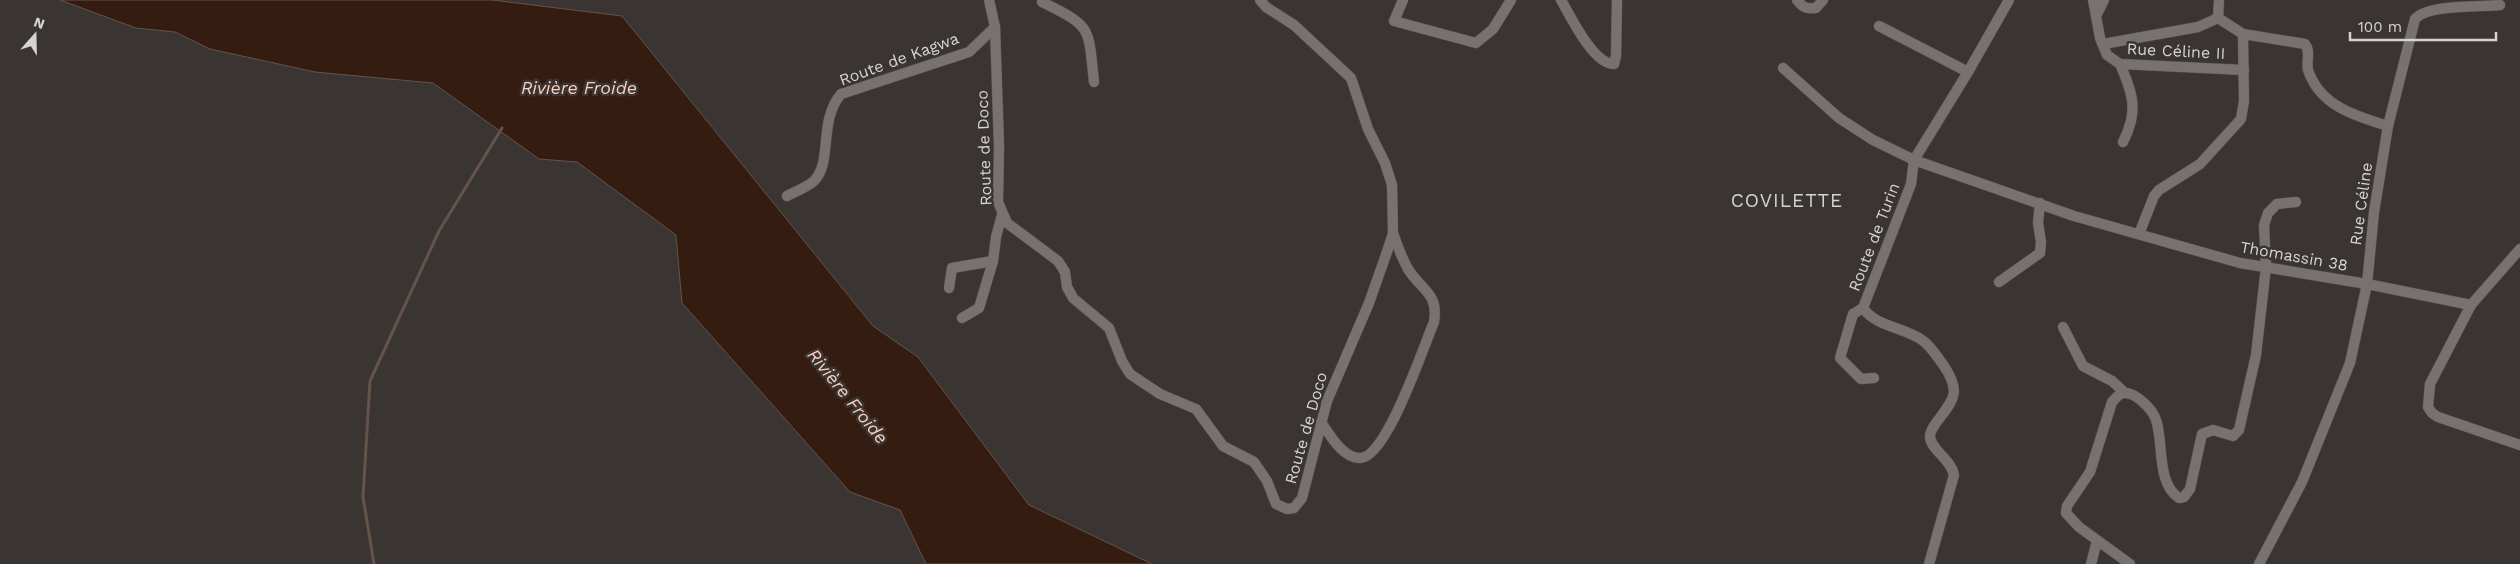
<svg xmlns="http://www.w3.org/2000/svg" width="2520" height="564" font-family="'Work Sans',sans-serif">
<style>
.water{fill:#351c11;stroke:#65534b}
.lines{fill:none;stroke-linecap:round;stroke-linejoin:round}
.stream{stroke:#65534b;stroke-width:3}
.minor-casing{stroke:#575452;stroke-width:11}
.minor{stroke:#777270;stroke-width:10}
.labels{text-anchor:middle;dominant-baseline:central;stroke-width:5;stroke-linejoin:round;paint-order:stroke}
.street-label{font-size:16px;fill:#d6d3d2;stroke:#3a3533}
.water-label{font-size:18px;font-style:italic;fill:#fdcfbb;stroke:#3a3533}
.quarter-label{font-size:19px;letter-spacing:1px;fill:#d6d3d2;stroke:#3a3533}
</style>
<rect width="100%" height="100%" fill="#3a3533"/>
<polygon class="water" points="60,0 492,0 622,16 873,326 918,357 1029,505 1152,564 926,564 900,510 850,492 682,303 676,235 577,162 539,159 433,83 315,72 210,49 175,32 136,28"/>
<g class="lines">
<polyline class="stream" points="374,564 363,497 370,381 439,231 502,128"/>
<defs>
<g id="minor">
<polyline points="1403,0 1394,21 1476,43 1493,29 1511,0"/>
<path d="M1561,0C1571,17 1593,64 1614,64L1616,56L1617,0"/>
<path d="M1797,0C1803,8 1807,9 1816,8L1823,0"/>
<polyline points="2093,0 2096,16"/>
<polyline points="2104,0 2096,16 2100,38 2107,55 2120,64 2244,70"/>
<path d="M2219,0L2218,18L2243,34L2305,44C2311,51 2306,61 2308,70C2320,106 2355,116 2388,126"/>
<path d="M1042,2C1093,27 1088,27 1094,82"/>
<polyline points="1879,26 1968,72"/>
<polyline points="995,27 999,146 998,202 1007,223 1058,261 1065,272 1067,287 1073,298 1109,328 1122,361 1130,374 1160,394 1196,409 1223,446 1254,462 1267,481 1276,504 1287,509 1294,508 1302,498 1327,401 1369,303 1388,249 1393,233 1392,185 1385,163 1368,129 1351,78 1294,25 1266,7 1260,0"/>
<polyline points="2103,44 2198,27 2218,18"/>
<path d="M2120,64C2133,94 2139,111 2123,142"/>
<polyline points="1783,68 1839,118 1873,140 1914,160 2074,216 2240,263 2367,284 2471,305"/>
<path d="M787,196C795,192 807,187 814,181C833,162 818,121 841,94L969,52L995,27L989,0"/>
<polyline points="2139,234 2154,196 2159,190 2200,164 2241,119 2244,101 2243,34"/>
<polyline points="2520,249 2471,305 2430,384 2428,407 2432,413 2438,417 2520,445"/>
<polyline points="1999,282 2040,253 2041,242 2038,223 2040,203"/>
<polyline points="949,288 952,268 993,261"/>
<polyline points="1863,308 1853,314 1840,358 1861,379 1874,378"/>
<polyline points="962,318 979,308 993,261 996,237 1002,215"/>
<polyline points="2063,327 2083,366 2112,381 2125,393"/>
<path d="M1321,422C1330,435 1342,457 1359,458C1386,461 1424,345 1434,322C1439,293 1421,290 1408,269C1402,258 1397,245 1393,233"/>
<path d="M1929,564L1954,475C1951,459 1931,450 1930,437C1930,432 1933,427 1936,423C1953,400 1962,393 1944,366C1938,358 1931,346 1922,340C1904,327 1876,327 1863,308L1911,184L1914,160L1968,72L2009,0"/>
<polyline points="2091,564 2097,541"/>
<path d="M2130,564L2079,527L2066,513L2067,506L2090,472L2112,402C2115,399 2119,393 2124,393C2136,392 2153,410 2156,420C2164,443 2156,483 2179,498L2184,497L2190,489L2202,434L2213,430L2233,436L2239,430L2256,355L2266,267L2264,225L2268,213L2277,204L2296,202"/>
<path d="M2259,564L2302,482L2350,363L2367,284L2374,212L2388,126L2415,19C2428,4 2481,7 2500,5"/>
</g>
</defs>
<use href="#minor" class="minor-casing"/>
<use href="#minor" class="minor"/>
</g>
<g class="labels">
<g class="street-label">
<text transform="translate(2176 51) rotate(3)">Rue Céline II</text>
<text transform="translate(899 59) rotate(-20)">Route de Kagwa</text>
<text transform="translate(984 148) rotate(-92)">Route de Doco</text>
<text transform="translate(2361 204) rotate(-82)">Rue Céline</text>
<text transform="translate(1874 237) rotate(-69)">Route de Turin</text>
<text transform="translate(2294 256) rotate(10)">Thomassin 38</text>
<text transform="translate(1306 428) rotate(-74)">Route de Doco</text>
</g>
<g class="water-label">
<text x="579" y="87">Rivière Froide</text>
<text transform="translate(848 396) rotate(51)">Rivière Froide</text>
</g>
<g class="quarter-label">
<text x="1787" y="200">COVILETTE</text>
</g>
</g>
<g transform="translate(35 35) rotate(20)" stroke="#3a3533" stroke-width="4" paint-order="stroke">
<path d="M0-4L9 19L0 12L-9 19Z" fill="#d6d3d2"/>
<text y="-8" font-size="14" font-weight="bold" text-anchor="middle" fill="#d6d3d2">N</text>
</g>
<path d="M2350 32v8h146v-8" fill="none" stroke="#d6d3d2" stroke-width="2.5"/>
<text x="2358" y="32" font-size="15" fill="#d6d3d2" stroke="#3a3533" stroke-width="4" paint-order="stroke">100 m</text>
</svg>
